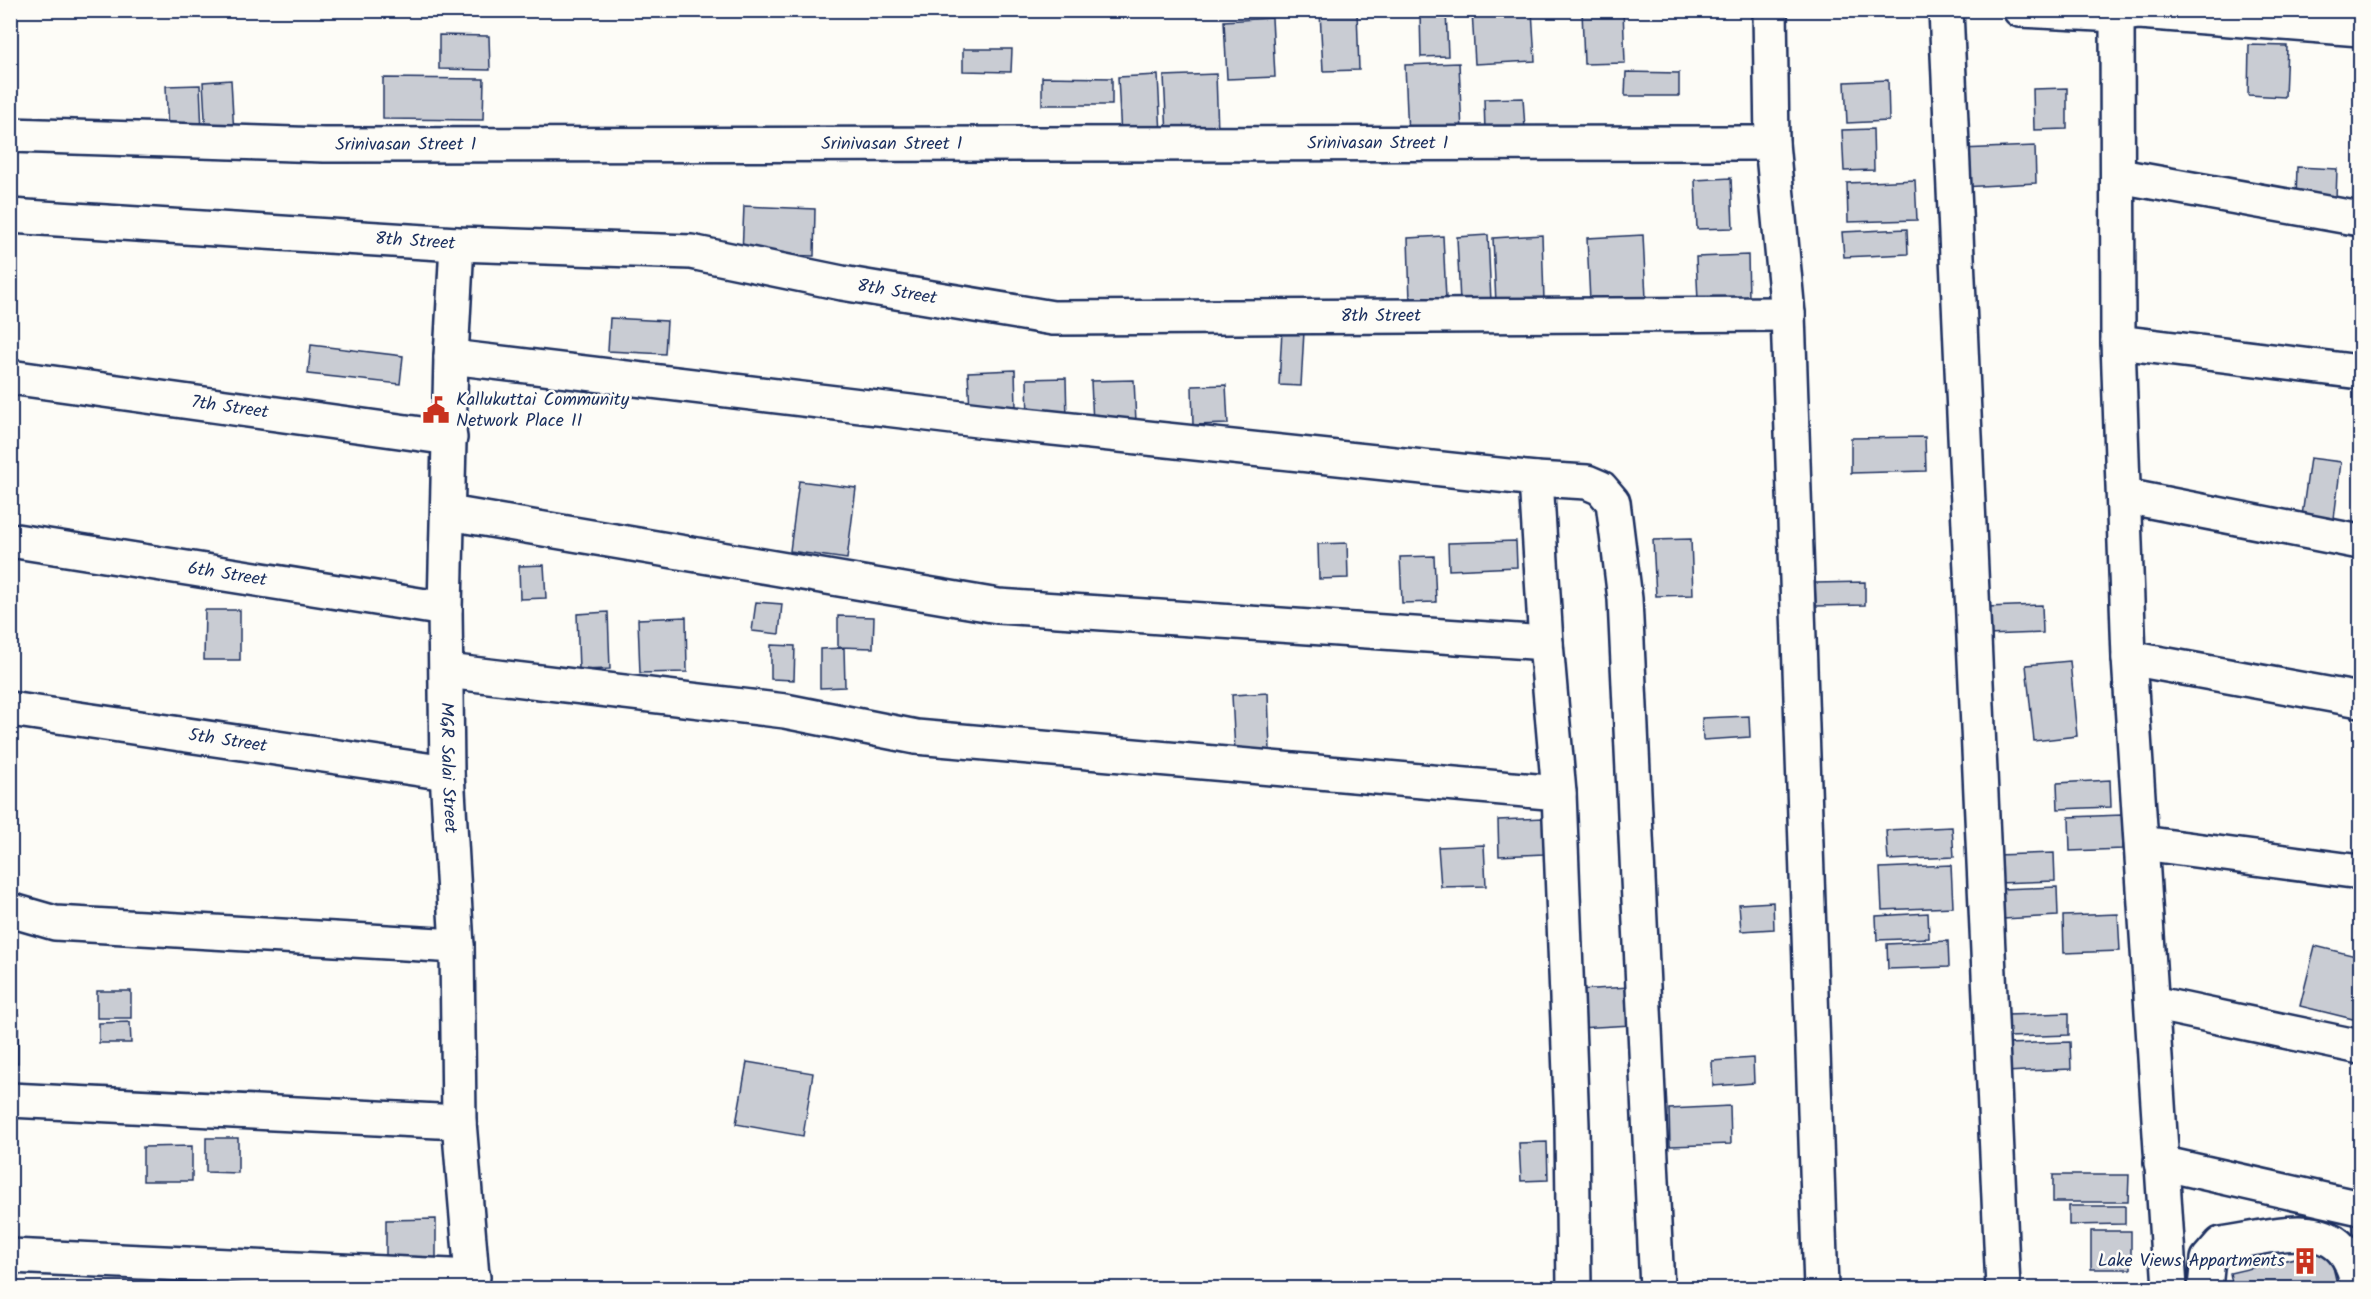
<svg xmlns="http://www.w3.org/2000/svg" width="2371" height="1299" font-family="Kalam,sans-serif">
<style>
.building{fill:#c9ccd3;stroke:#1b2f5e;stroke-width:1.5}
.lines{fill:none;stroke-linecap:round;stroke-linejoin:round}
.street-casing{stroke:#1b2f5e;stroke-width:38}
.street{stroke:#fdfcf7;stroke-width:33}
.labels{text-anchor:middle;dominant-baseline:central;stroke-width:5;stroke-linejoin:round;paint-order:stroke}
.street-label{font-size:18px;fill:#1b2f5e;stroke:#fdfcf7}
.poi-label{font-size:18px;fill:#1b2f5e;stroke:#fdfcf7;text-anchor:start}
</style>
<rect width="100%" height="100%" fill="#fdfcf7"/>
<filter id="ink" filterUnits="userSpaceOnUse"><feTurbulence type="fractalNoise" baseFrequency=".0167" numOctaves="2"/><feDisplacementMap in="SourceGraphic" scale="12" xChannelSelector="R" yChannelSelector="G"/><feConvolveMatrix kernelMatrix="1 2 1 2 8 2 1 2 1" color-interpolation-filters="sRGB"/></filter>
<g filter="url(#ink)">
<g class="building">
<polygon points="1472,10 1532,10 1535,61 1475,64"/>
<polygon points="1582,10 1623,10 1625,63 1584,64"/>
<polygon points="1357,11 1359,70 1323,71 1320,12"/>
<polygon points="1446,11 1448,56 1421,57 1420,12"/>
<polygon points="1272,18 1275,77 1227,79 1224,21"/>
<polygon points="439,35 489,36 490,70 439,69"/>
<polygon points="2249,45 2287,46 2285,97 2248,95"/>
<polygon points="963,49 1012,49 1011,72 963,71"/>
<polygon points="1459,63 1462,133 1408,136 1405,65"/>
<polygon points="1626,72 1679,73 1679,96 1625,96"/>
<polygon points="1216,74 1218,133 1167,135 1164,76"/>
<polygon points="1158,75 1161,135 1121,137 1118,77"/>
<polygon points="1042,77 1112,78 1112,105 1042,105"/>
<polygon points="383,78 484,79 483,120 383,119"/>
<polygon points="231,80 234,135 206,136 203,82"/>
<polygon points="1888,80 1889,121 1847,123 1845,82"/>
<polygon points="200,85 202,133 168,134 166,86"/>
<polygon points="2067,88 2067,129 2034,130 2033,89"/>
<polygon points="1523,98 1525,129 1485,131 1484,99"/>
<polygon points="1873,129 1874,170 1844,171 1842,130"/>
<polygon points="2035,146 2036,183 1962,187 1960,149"/>
<polygon points="2297,167 2337,169 2336,200 2296,199"/>
<polygon points="1731,178 1733,228 1697,229 1695,180"/>
<polygon points="1915,180 1917,220 1848,222 1847,183"/>
<polygon points="744,206 815,209 814,256 742,254"/>
<polygon points="1907,229 1908,254 1844,257 1842,232"/>
<polygon points="1488,235 1491,302 1460,303 1457,237"/>
<polygon points="1542,235 1544,301 1496,303 1493,238"/>
<polygon points="1643,235 1646,299 1590,301 1587,238"/>
<polygon points="1443,236 1446,299 1410,301 1408,238"/>
<polygon points="1748,255 1749,299 1698,301 1696,257"/>
<polygon points="610,318 667,321 665,354 608,351"/>
<polygon points="1282,330 1304,331 1301,386 1279,385"/>
<polygon points="311,345 403,356 400,384 308,374"/>
<polygon points="1015,370 1016,408 970,410 968,372"/>
<polygon points="1066,378 1067,420 1028,421 1027,379"/>
<polygon points="1134,380 1136,422 1093,424 1091,381"/>
<polygon points="1226,385 1228,424 1193,425 1192,386"/>
<polygon points="1925,437 1926,471 1851,473 1851,438"/>
<polygon points="2310,458 2341,462 2333,527 2301,523"/>
<polygon points="799,481 856,488 847,559 790,551"/>
<polygon points="1691,539 1693,595 1656,596 1653,540"/>
<polygon points="1516,541 1517,567 1449,570 1448,543"/>
<polygon points="1347,543 1348,578 1319,579 1318,544"/>
<polygon points="1434,556 1436,602 1402,603 1400,557"/>
<polygon points="544,565 546,598 520,599 519,566"/>
<polygon points="1865,582 1865,605 1816,606 1815,583"/>
<polygon points="756,602 782,604 779,634 752,631"/>
<polygon points="2042,605 2043,633 1987,635 1986,607"/>
<polygon points="205,610 240,610 240,660 204,660"/>
<polygon points="608,612 610,669 579,670 577,614"/>
<polygon points="838,616 874,617 873,648 838,647"/>
<polygon points="686,617 687,672 640,673 638,619"/>
<polygon points="771,645 795,646 794,680 771,679"/>
<polygon points="844,648 845,687 820,688 820,649"/>
<polygon points="2070,661 2077,736 2034,741 2026,665"/>
<polygon points="1268,693 1270,751 1235,752 1232,695"/>
<polygon points="1749,716 1750,737 1703,740 1702,718"/>
<polygon points="2110,780 2111,807 2058,809 2057,783"/>
<polygon points="2122,815 2123,849 2070,851 2069,817"/>
<polygon points="1543,818 1544,854 1499,856 1498,820"/>
<polygon points="1952,827 1954,857 1888,860 1886,830"/>
<polygon points="1484,845 1486,886 1441,887 1438,847"/>
<polygon points="2054,853 2055,881 1997,883 1996,855"/>
<polygon points="1951,865 1953,907 1882,910 1880,868"/>
<polygon points="2057,887 2058,916 2003,919 2001,889"/>
<polygon points="1773,902 1774,929 1741,931 1739,904"/>
<polygon points="1928,913 1929,938 1877,940 1876,916"/>
<polygon points="2118,914 2120,951 2064,953 2063,916"/>
<polygon points="1948,941 1949,967 1888,969 1887,944"/>
<polygon points="2315,946 2360,957 2360,1006 2357,1020 2300,1006"/>
<polygon points="1630,987 1632,1025 1578,1028 1577,990"/>
<rect x="97" y="991" width="34" height="27"/>
<polygon points="2069,1013 2069,1035 2007,1037 2006,1015"/>
<rect x="10" y="1014" width="8" height="49"/>
<polygon points="130,1022 131,1043 99,1043 99,1023"/>
<polygon points="2070,1042 2071,1069 2005,1072 2004,1044"/>
<polygon points="1753,1058 1754,1083 1713,1086 1712,1061"/>
<polygon points="747,1062 813,1073 803,1136 736,1124"/>
<polygon points="1730,1106 1731,1144 1670,1146 1669,1109"/>
<polygon points="206,1138 238,1138 238,1173 206,1172"/>
<polygon points="1547,1142 1548,1180 1521,1181 1519,1143"/>
<polygon points="192,1146 192,1181 143,1181 143,1147"/>
<polygon points="2053,1175 2129,1175 2128,1202 2053,1202"/>
<polygon points="2069,1206 2125,1206 2125,1224 2069,1225"/>
<polygon points="436,1219 436,1262 386,1262 386,1220"/>
<rect x="2091" y="1231" width="40" height="38"/>
<polygon points="2329,1250 2338,1288 2233,1288 2230,1273"/>
</g>
<g class="lines">
<defs>
<g id="street">
<polyline points="1770,10 1772,143 1788,314 1821,1288"/>
<polyline points="1946,10 2003,1288"/>
<polyline points="2020,10 2117,15 2139,12 2360,29"/>
<polyline points="2117,15 2118,342 2129,658 2170,1288"/>
<path id="s1" d="M10,135L324,145L1772,143"/>
<polyline points="2119,176 2360,219"/>
<path id="s2" d="M10,216L457,244L691,252L842,283L1053,318L1788,314"/>
<path id="s3" d="M457,244L451,357L445,609L447,773L457,946L459,1122L473,1288"/>
<polyline points="2118,342 2360,372"/>
<polyline points="451,357 986,421 1536,479 1546,643 1559,793 1572,1125 1574,1288"/>
<path id="s4" d="M10,377L450,438"/>
<polyline points="1536,479 1587,482 1601,488 1613,502 1625,599 1657,1288"/>
<polyline points="2125,496 2360,542"/>
<polyline points="449,513 998,606 1546,643"/>
<path id="s5" d="M10,540L445,609"/>
<polyline points="2129,658 2360,700"/>
<polyline points="447,671 785,711 916,737 1559,793"/>
<path id="s6" d="M10,709L447,773"/>
<polyline points="2142,843 2360,872"/>
<polyline points="10,910 55,923 457,946"/>
<polyline points="2152,1003 2360,1047"/>
<polyline points="10,1100 459,1122"/>
<polyline points="2161,1163 2360,1208"/>
<polyline points="10,1256 473,1277"/>
<path d="M2205,1288L2208,1259L2221,1244C2280,1236 2346,1209 2358,1288"/>
</g>
</defs>
<use href="#street" class="street-casing"/>
<use href="#street" class="street"/>
</g>
</g>
<defs>
<symbol id="civic-bare" viewBox="-9 -9 18 18"><path d="M-.6-6.5H3V-4.5H.6V-3L4-1V1h2V6H-6V1h2V-1L-.6-3ZM-1.2 2.5V6h2.4V2.5Z" fill="#c8321e" stroke="#fdfcf7" stroke-width="2.5" paint-order="stroke"/></symbol>
<symbol id="building-bare" viewBox="-9 -9 18 18"><path d="M-4-6H4V6H1V3H-1V6H-4ZM-2.5-4.3h1.7v1.8h-1.7ZM.8-4.3h1.7v1.8H.8ZM-2.5-1h1.7V.8h-1.7ZM.8-1h1.7V.8H.8Z" fill="#c8321e" stroke="#fdfcf7" stroke-width="2.5" paint-order="stroke"/></symbol>
</defs>
<g fill-rule="evenodd">
<use href="#civic-bare" x="417" y="391" width="38" height="38"/>
<use href="#building-bare" x="2286" y="1242" width="38" height="38"/>
</g>
<g class="labels">
<g class="street-label">
<text stroke="none"><textPath href="#s1" startOffset="882">Srinivasan Street 1</textPath></text>
<text stroke="none"><textPath href="#s1" startOffset="1368">Srinivasan Street 1</textPath></text>
<text stroke="none"><textPath href="#s1" startOffset="396">Srinivasan Street 1</textPath></text>
<text stroke="none"><textPath href="#s2" startOffset="406">8th Street</textPath></text>
<text stroke="none"><textPath href="#s2" startOffset="892">8th Street</textPath></text>
<text stroke="none"><textPath href="#s2" startOffset="1378">8th Street</textPath></text>
<text stroke="none"><textPath href="#s4" startOffset="222">7th Street</textPath></text>
<text stroke="none"><textPath href="#s5" startOffset="220">6th Street</textPath></text>
<text stroke="none"><textPath href="#s6" startOffset="220">5th Street</textPath></text>
<text stroke="none"><textPath href="#s3" startOffset="524">MGR Salai Street</textPath></text>
</g>
<g class="poi-label">
<text x="456" y="400">Kallukuttai Community<tspan x="456" dy="21">Network Place II</tspan></text>
<text x="2285" y="1261" text-anchor="end">Lake Views Appartments</text>
</g>
</g>
<rect width="2371" height="1299" fill="none" stroke="#fdfcf7" stroke-width="36"/>
<rect x="18" y="18" width="2335" height="1263" fill="none" stroke="#1b2f5e" stroke-width="2" filter="url(#ink)"/>
</svg>
